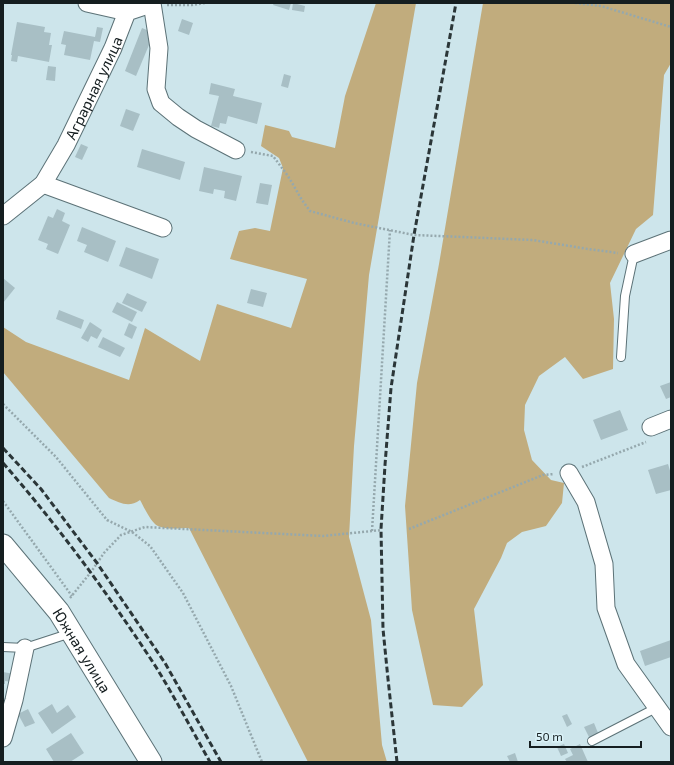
<svg xmlns="http://www.w3.org/2000/svg" width="674" height="765" font-family="'Exo 2',sans-serif">
<style>
.forest{fill:#c1ac7d}
.building{fill:#a8bfc5}
.lines{fill:none;stroke-linecap:round;stroke-linejoin:round}
.service-casing{stroke:#5c7277;stroke-width:10}
.minor-casing{stroke:#5c7277;stroke-width:19}
.tertiary-casing{stroke:#5c7277;stroke-width:23}
.path{stroke:#95a8ad;stroke-width:2.5;stroke-dasharray:2 2;stroke-linecap:butt}
.service{stroke:#fff;stroke-width:8}
.minor{stroke:#fff;stroke-width:17}
.tertiary{stroke:#fff;stroke-width:21}
.rail{stroke:#2b3638;stroke-width:3;stroke-dasharray:6 3;stroke-linecap:butt}
.labels{text-anchor:middle;dominant-baseline:central;stroke-width:3;stroke-linejoin:round;paint-order:stroke}
.street-label{font-size:15px;fill:#151e20;stroke:#daf2f8}
</style>
<rect width="100%" height="100%" fill="#cde5eb"/>
<g class="forest">
<path d="M376,3H416L369,275L354,446L349,537L371,620L382,745L387,762H308L189,528C180,528 167,530 158,526C151,523 144,507 140,500C129,508 120,503 109,498L3,372V327L26,342L129,380L145,328L200,361L217,304L291,328L307,279L230,259L239,231L255,228L270,231L283,168L279,158L261,146L265,125L289,131L292,137L335,148L345,96Z"/>
<polygon points="483,3 671,3 671,63 664,75 653,215 636,229 610,283 614,319 613,369 583,379 565,357 539,376 525,405 524,430 532,460 551,480 564,483 562,503 546,526 522,532 507,543 501,558 474,609 483,685 462,707 433,705 412,610 405,506 417,383 439,264"/>
</g>
<g class="building">
<polygon points="274,3 291,3 289,10 273,5"/>
<polygon points="293,3 305,6 304,12 292,10"/>
<polygon points="182,19 193,23 189,35 178,31"/>
<polygon points="17,22 45,27 44,32 51,33 49,45 52,45 49,62 18,56 17,62 11,61 12,55 11,55"/>
<polygon points="97,27 103,28 100,42 94,41 90,60 64,55 66,45 61,44 64,31 95,37"/>
<polygon points="142,28 154,33 136,76 125,71"/>
<polygon points="48,66 56,67 55,81 46,80"/>
<polygon points="284,74 291,76 288,88 281,86"/>
<polygon points="211,83 235,89 233,96 262,103 257,124 228,116 226,124 220,123 219,128 211,126 219,96 209,94"/>
<polygon points="126,109 140,114 133,131 120,126"/>
<polygon points="81,144 88,147 82,160 75,157"/>
<polygon points="142,149 185,162 180,180 137,167"/>
<polygon points="204,167 242,176 236,201 224,198 225,191 214,189 213,194 199,191"/>
<polygon points="260,183 272,185 268,205 256,203"/>
<polygon points="57,209 65,213 62,221 70,225 58,254 46,249 48,244 38,240 48,216 53,218"/>
<polygon points="82,227 116,241 108,262 84,252 87,245 77,241"/>
<polygon points="126,247 159,259 152,279 119,266"/>
<polygon points="3,278 15,288 3,303"/>
<polygon points="251,289 267,293 263,307 247,303"/>
<polygon points="127,293 147,302 142,312 122,303"/>
<polygon points="117,302 137,312 132,322 112,312"/>
<polygon points="59,310 84,320 81,329 56,319"/>
<polygon points="90,322 102,330 97,339 91,336 88,342 81,338"/>
<polygon points="129,323 137,327 132,339 124,335"/>
<polygon points="103,337 125,348 120,357 98,347"/>
<polygon points="671,382 671,397 666,399 660,386"/>
<polygon points="620,410 628,430 601,440 593,420"/>
<polygon points="668,464 671,474 671,490 656,494 648,470"/>
<polygon points="671,640 671,657 645,666 640,651"/>
<polygon points="3,672 14,674 12,682 5,681 5,684 3,684"/>
<polygon points="52,704 57,713 68,705 76,717 52,734 38,713"/>
<polygon points="28,709 35,723 25,727 18,714"/>
<polygon points="567,714 572,724 567,727 562,716"/>
<polygon points="594,723 598,733 589,737 584,727"/>
<polygon points="71,733 84,753 70,762 54,762 46,749"/>
<polygon points="564,744 568,753 561,756 557,747"/>
<polygon points="580,744 588,762 567,762 565,759 573,755 570,749"/>
<polygon points="515,753 518,762 510,762 507,756"/>
</g>
<g class="lines">
<defs>
<g id="service">
<polyline points="621,357 625,296 634,254"/>
<polyline points="3,647 25,648 71,633"/>
<polyline points="592,741 658,707"/>
</g>
<g id="minor">
<polyline points="87,3 127,12"/>
<polyline points="152,3 159,48 156,89 161,103 178,117 196,129 236,150"/>
<polyline points="43,184 163,228"/>
<path id="s1" d="M3,216L43,184L66,145L113,48L127,12L145,6L150,3"/>
<polyline points="634,254 671,240"/>
<polyline points="651,427 671,419"/>
<polyline points="569,473 586,502 604,564 606,608 626,664 671,727"/>
<polyline points="3,738 14,700 25,648"/>
</g>
<g id="tertiary">
<path id="s2" d="M3,545L59,612L151,762"/>
</g>
</defs>
<use href="#service" class="service-casing"/>
<use href="#minor" class="minor-casing"/>
<use href="#tertiary" class="tertiary-casing"/>
<g class="path">
<polyline points="575,3 601,6 671,27"/>
<polyline points="167,5 192,5 205,3"/>
<polyline points="251,152 273,156 288,176 302,200 310,211 354,223 414,235 533,240 588,249 618,253"/>
<polyline points="3,404 56,457 107,520 132,532 150,546 183,593 231,686 262,762"/>
<polyline points="582,467 646,442"/>
<polyline points="3,501 72,596"/>
<polyline points="409,529 543,475 554,474"/>
<polyline points="372,531 390,230"/>
<polyline points="70,598 91,572 104,553 121,535 145,527 323,536 382,530"/>
</g>
<use href="#service" class="service"/>
<use href="#minor" class="minor"/>
<use href="#tertiary" class="tertiary"/>
<g class="rail">
<polyline points="3,448 41,489 97,563 165,663 221,762"/>
<path d="M3,463C59,527 109,595 156,667C175,698 192,730 210,762"/>
<polyline points="397,762 388,679 383,629 381,529 385,465 391,388 414,235 456,3"/>
</g>
</g>
<g class="labels">
<g class="street-label">
<text stroke="none"><textPath href="#s1" startOffset="160">Аграрная улица</textPath></text>
<text stroke="none"><textPath href="#s2" startOffset="132">Южная улица</textPath></text>
</g>
</g>
<rect width="674" height="765" fill="none" stroke="#151e20" stroke-width="8"/>
<path d="M530 741v6h111v-6" fill="none" stroke="#151e20" stroke-width="2"/>
<text x="536" y="741" font-size="12" fill="#151e20" stroke="#daf2f8" stroke-width="3" paint-order="stroke">50 m</text>
</svg>
